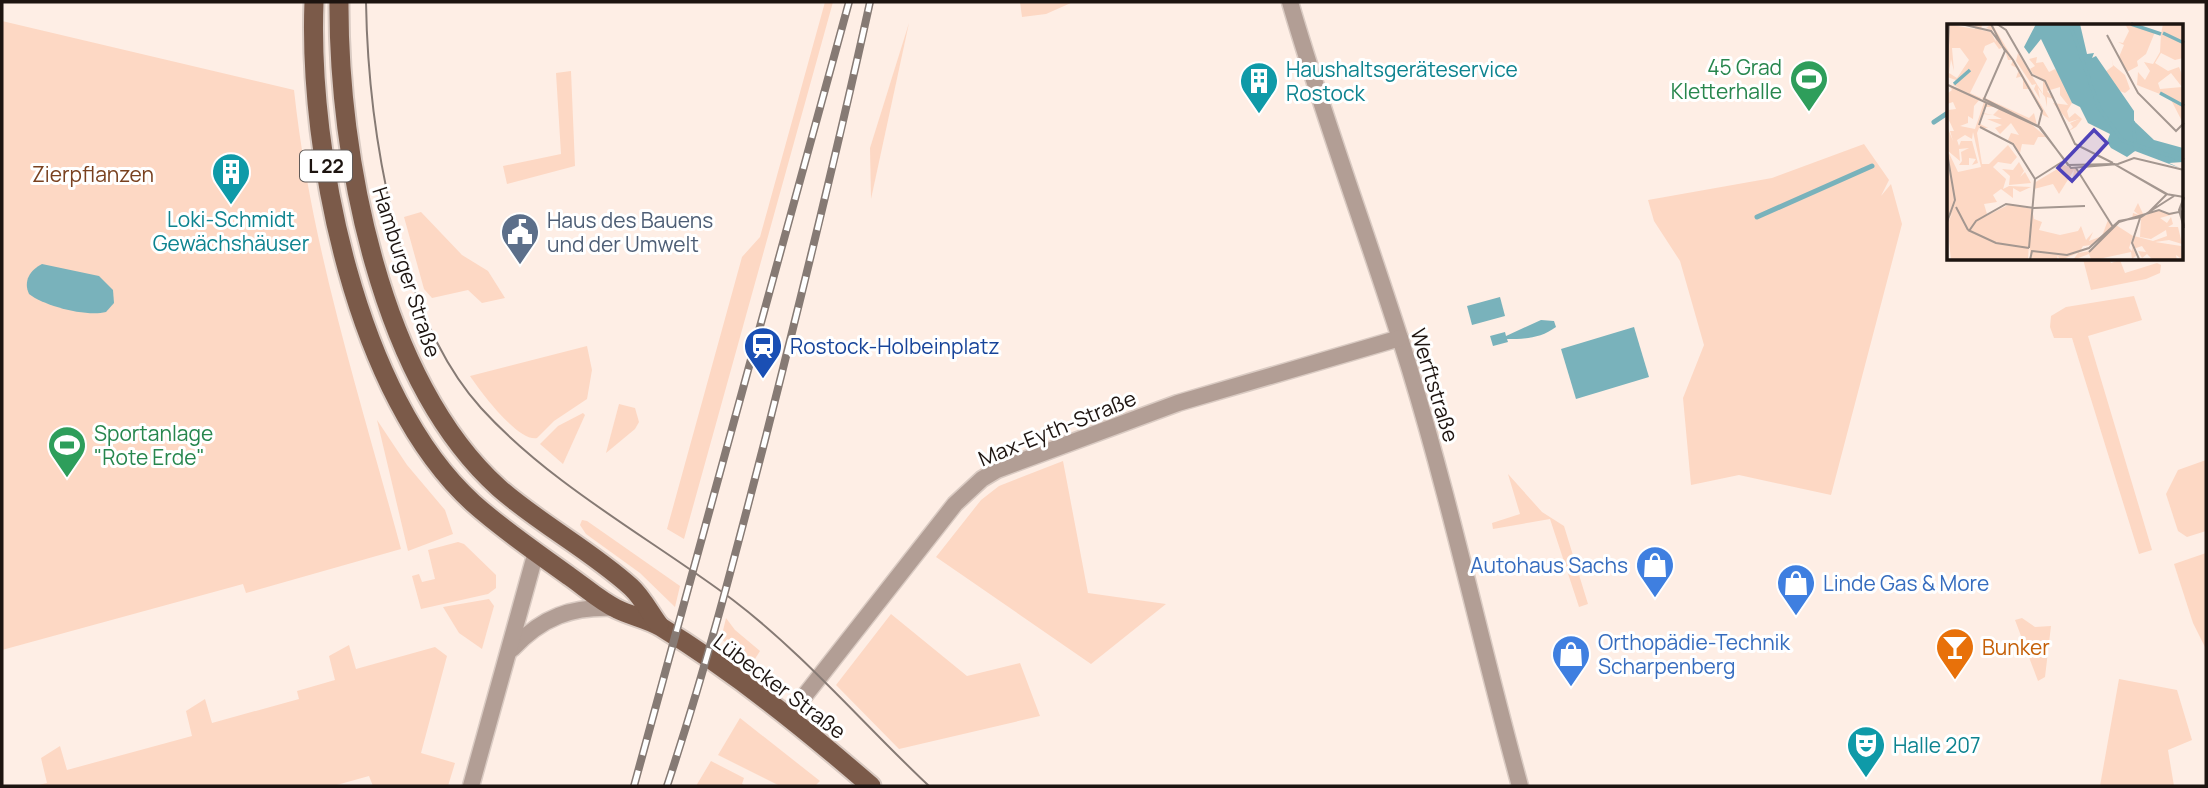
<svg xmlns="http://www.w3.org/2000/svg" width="2208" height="788" font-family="Manrope,sans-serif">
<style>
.green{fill:#fdd8c4}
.water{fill:#79b2bb}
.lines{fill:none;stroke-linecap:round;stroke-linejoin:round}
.stream{stroke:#79b2bb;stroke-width:5}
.tertiary-casing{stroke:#dacbc3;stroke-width:19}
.primary-casing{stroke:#dacbc3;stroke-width:23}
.tertiary{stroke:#b29e95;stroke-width:16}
.primary{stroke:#7b5a49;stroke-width:19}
.tram{stroke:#867a74;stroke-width:2}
.rail-casing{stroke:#867a74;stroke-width:8}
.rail{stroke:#fff;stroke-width:5;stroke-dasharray:16;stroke-linecap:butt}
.labels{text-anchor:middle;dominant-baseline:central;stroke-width:6;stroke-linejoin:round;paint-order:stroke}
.shield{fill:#fff;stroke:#615a58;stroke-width:2}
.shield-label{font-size:19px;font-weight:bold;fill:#1d1410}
.leisure-label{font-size:21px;fill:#27864d;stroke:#fff;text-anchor:end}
.culture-label{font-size:21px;fill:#0d838f;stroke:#fff;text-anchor:start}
.park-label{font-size:21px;fill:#79411f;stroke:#fff}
.service-label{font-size:21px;fill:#4e5e75;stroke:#fff;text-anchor:start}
.street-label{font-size:21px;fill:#1d1410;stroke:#fff}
.transit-label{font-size:21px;fill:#164399;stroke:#fff;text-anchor:start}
.shop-label{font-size:21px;fill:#366cbe;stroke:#fff;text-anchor:start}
.food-label{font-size:21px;fill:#c56008;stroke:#fff;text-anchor:start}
.inset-river{fill:none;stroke:#79b2bb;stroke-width:3.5}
.inset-road{fill:none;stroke:#a49790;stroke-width:2}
.view{fill:#4f42b9;fill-opacity:0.15;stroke:#4f42b9;stroke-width:3.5}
.inset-edge{fill:none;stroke:#1d1410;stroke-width:3.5}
</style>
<rect width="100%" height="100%" fill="#feeee5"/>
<g class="green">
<polygon points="825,2 833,2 684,539 667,529 742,257 760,237"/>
<polygon points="1020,2 1073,2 1046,14 1022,17"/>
<path d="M2,21L294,90C311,248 360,397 401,549L246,593L243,584L2,650Z"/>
<polygon points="909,23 871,199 870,148"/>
<polygon points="571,71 575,166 507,184 503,166 561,154 556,73"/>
<polygon points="1864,144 1889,180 1881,196 1891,184 1902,224 1831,495 1739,475 1691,485 1683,398 1704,345 1680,261 1654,221 1648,200 1772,178"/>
<polygon points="421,212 462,255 488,271 505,298 482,303 468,290 432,298 424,289 404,217"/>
<polygon points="2083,259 2109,259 2111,263 2120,260 2125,273 2157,263 2161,265 2160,273 2146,279 2091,290"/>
<polygon points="2134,296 2142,320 2088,336 2152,550 2139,554 2072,338 2054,338 2050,327 2051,316 2066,307"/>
<path d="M587,346L592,370L587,399L554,421L537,438C518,442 480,391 470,376Z"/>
<polygon points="619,404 635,408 639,422 635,429 606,453"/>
<polygon points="583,413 585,415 563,464 540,444 558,426"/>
<polygon points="377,420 407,465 445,510 453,534 408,551"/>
<polygon points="2206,460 2206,531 2187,537 2178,531 2166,494 2178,470"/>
<polygon points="1063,461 1088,593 1166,604 1091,664 936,557 981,500 999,486"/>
<polygon points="1508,474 1542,512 1564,526 1588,604 1579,607 1550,519 1493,529 1492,523 1520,514"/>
<polygon points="582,520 587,521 680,586 675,607 640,573 586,534 580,525"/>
<polygon points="458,542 464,544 496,575 496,588 488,594 421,609 412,576 419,574 422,582 435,579 428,550"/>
<polygon points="2206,553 2206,649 2193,623 2174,564"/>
<polygon points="489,599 494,606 482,649 459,633 443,607"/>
<polygon points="891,614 967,676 1020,663 1040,716 899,749 836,685"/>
<polygon points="726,618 735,630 760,651 753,662 721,639"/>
<polygon points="2022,618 2035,627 2051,626 2045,677 2038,681 2015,620"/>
<polygon points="349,645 356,669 435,647 447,656 421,753 455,763 448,786 373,786 369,776 333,786 35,786 47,783 41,758 60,746 67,770 192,736 186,711 205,699 212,723 299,699 297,691 335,680 329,656"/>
<polygon points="2119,679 2177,690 2192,740 2168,750 2174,786 2100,786"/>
<polygon points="740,718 820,781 815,786 780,786 718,755"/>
<polygon points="711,761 744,778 742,784 746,786 696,786"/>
</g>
<g class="water">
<path d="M42,264L99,276L113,290L114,303L106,312C86,317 44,306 29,294C23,281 30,270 42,264Z"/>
<polygon points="1500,297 1505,316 1472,325 1467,306"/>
<path d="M1541,320L1554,321L1556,327C1541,338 1526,339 1507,339L1508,342L1493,346L1490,336L1505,332L1506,336Z"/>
<polygon points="1634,327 1649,377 1576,399 1561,349"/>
</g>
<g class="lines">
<g class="stream">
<polyline points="1934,122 1949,112"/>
<polyline points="1757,217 1872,166"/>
</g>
<defs>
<g id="tertiary">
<path d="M1290,2C1326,126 1372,247 1410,370C1452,508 1482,648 1520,786"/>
<path d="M512,649C542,617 572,606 615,608"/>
<polyline points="788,717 955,504 982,479 997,470 1178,403 1400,338"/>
<polyline points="471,786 536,552"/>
</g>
<g id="primary">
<path d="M314,2C308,153 356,397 473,503C503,530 536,552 569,576C585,587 600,601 617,609C631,616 648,619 661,627C736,673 805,729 871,786"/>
<path d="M339,2C338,155 380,381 499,488C540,524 590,550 631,587C642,597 650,613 659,625"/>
</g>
</defs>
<use href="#tertiary" class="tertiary-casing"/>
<use href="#primary" class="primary-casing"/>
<use href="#tertiary" class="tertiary"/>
<use href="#primary" class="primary"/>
<path class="tram" d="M366,2C368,124 396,314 481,408C551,485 650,538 733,600C804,654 864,725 929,786"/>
<defs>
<g id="rail">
<polyline points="634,786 849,2"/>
<path d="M667,786C705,672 735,556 765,440C802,294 838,148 870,2"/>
</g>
</defs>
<use href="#rail" class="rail-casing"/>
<use href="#rail" class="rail"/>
</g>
<defs>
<symbol id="stadium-pin" viewBox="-11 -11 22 30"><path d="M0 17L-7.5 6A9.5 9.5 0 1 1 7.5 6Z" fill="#2e9e5b" stroke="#fff"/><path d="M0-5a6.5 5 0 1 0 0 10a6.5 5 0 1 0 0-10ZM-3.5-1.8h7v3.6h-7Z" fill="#fff"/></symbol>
<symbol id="building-pin" viewBox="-11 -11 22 30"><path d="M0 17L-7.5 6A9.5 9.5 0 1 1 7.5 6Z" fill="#0f9aa8" stroke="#fff"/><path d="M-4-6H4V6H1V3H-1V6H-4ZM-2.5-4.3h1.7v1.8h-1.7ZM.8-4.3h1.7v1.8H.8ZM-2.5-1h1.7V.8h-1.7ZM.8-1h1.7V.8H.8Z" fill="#fff"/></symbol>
<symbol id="civic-pin" viewBox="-11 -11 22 30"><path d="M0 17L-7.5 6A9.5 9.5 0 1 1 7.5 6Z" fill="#5c6f8a" stroke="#fff"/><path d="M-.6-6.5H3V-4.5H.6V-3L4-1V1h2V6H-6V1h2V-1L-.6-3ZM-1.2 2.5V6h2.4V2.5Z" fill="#fff"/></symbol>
<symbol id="station-pin" viewBox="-11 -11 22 30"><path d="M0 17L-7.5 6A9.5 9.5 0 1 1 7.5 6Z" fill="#1a4fb4" stroke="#fff"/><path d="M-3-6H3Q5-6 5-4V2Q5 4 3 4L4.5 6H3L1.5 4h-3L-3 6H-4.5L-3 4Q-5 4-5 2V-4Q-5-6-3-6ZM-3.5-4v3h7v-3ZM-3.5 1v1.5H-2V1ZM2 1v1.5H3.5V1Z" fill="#fff"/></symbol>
<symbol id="shop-pin" viewBox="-11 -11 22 30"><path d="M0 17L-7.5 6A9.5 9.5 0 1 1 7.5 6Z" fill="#3f7fe0" stroke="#fff"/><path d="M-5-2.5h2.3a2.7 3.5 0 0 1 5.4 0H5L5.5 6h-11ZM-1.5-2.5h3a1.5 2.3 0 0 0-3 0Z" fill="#fff"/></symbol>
<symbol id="bar-pin" viewBox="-11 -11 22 30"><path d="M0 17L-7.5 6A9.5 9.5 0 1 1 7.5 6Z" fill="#e8710a" stroke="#fff"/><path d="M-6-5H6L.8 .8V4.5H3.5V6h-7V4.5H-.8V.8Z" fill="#fff"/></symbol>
<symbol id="theatre-pin" viewBox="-11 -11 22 30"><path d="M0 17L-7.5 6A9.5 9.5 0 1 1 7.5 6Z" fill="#0f9aa8" stroke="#fff"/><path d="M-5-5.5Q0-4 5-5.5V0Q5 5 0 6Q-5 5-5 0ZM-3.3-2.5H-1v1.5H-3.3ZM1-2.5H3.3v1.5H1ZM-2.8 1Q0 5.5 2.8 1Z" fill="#fff"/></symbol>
</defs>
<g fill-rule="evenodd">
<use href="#stadium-pin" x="1787" y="57" width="44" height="60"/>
<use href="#building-pin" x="1237" y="59" width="44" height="60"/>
<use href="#building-pin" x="209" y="150" width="44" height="60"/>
<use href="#civic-pin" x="498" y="210" width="44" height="60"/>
<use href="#station-pin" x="741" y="324" width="44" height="60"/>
<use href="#stadium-pin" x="45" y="423" width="44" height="60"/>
<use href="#shop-pin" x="1633" y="543" width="44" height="60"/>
<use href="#shop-pin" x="1774" y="561" width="44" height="60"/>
<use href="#bar-pin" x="1933" y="625" width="44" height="60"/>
<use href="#shop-pin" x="1549" y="632" width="44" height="60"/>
<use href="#theatre-pin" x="1844" y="723" width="44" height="60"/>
</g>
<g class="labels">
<rect class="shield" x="300" y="150.5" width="52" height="31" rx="5"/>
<g class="shield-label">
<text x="326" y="166">L 22</text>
</g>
<g class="leisure-label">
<text x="1782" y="67">45 Grad<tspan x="1782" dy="24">Kletterhalle</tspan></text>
<text x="94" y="433" text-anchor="start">Sportanlage<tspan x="94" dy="24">"Rote Erde"</tspan></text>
</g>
<g class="culture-label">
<text x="1286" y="69">Haushaltsgeräteservice<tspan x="1286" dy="24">Rostock</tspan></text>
<text x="231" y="219" text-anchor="middle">Loki-Schmidt<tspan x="231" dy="24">Gewächshäuser</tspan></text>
<text x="1893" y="745">Halle 207</text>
</g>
<g class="park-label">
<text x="93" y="174">Zierpflanzen</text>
</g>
<g class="service-label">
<text x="547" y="220">Haus des Bauens<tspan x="547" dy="24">und der Umwelt</tspan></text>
</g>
<g class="street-label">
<text transform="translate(407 272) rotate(72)">Hamburger Straße</text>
<text transform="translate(1435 385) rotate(73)">Werftstraße</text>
<text transform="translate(1057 428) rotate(-22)">Max-Eyth-Straße</text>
<text transform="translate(780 686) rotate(37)">Lübecker Straße</text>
</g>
<g class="transit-label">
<text x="790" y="346">Rostock-Holbeinplatz</text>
</g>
<g class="shop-label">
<text x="1628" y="565" text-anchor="end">Autohaus Sachs</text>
<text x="1823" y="583">Linde Gas &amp; More</text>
<text x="1598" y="642">Orthopädie-Technik<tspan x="1598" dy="24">Scharpenberg</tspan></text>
</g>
<g class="food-label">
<text x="1982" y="647">Bunker</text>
</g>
</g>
<g transform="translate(1947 24)">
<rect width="236" height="236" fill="#feeee5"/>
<path d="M0,0L28,5V0H35L34,6L44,8L49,18L47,7L39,4L45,0L102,94L96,91L82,65H76V52L69,54L72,45L64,41L66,36H61L57,23L52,25L47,18L38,22L36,28L40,35L23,69L34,74L27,82L26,95L21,92V99L13,102L28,105L37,78L42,79L35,75L36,73L82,94L87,89L90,101L84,100L99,113H91L87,121L75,120L73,129L61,116L64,109L72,111L64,99L53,110L48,104L55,101L40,95H55L46,91L54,83H38L36,89L46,91L36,90L33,100L41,104H32L30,109L35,140H42L61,121L70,133L64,140L51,138L46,143L59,155L56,165L62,162L84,163L73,168L66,164V174L54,165L46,171L50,178L37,180L40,190L29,197L63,180L85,185L87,195L95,198L92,206L113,211L131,207L134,202L139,216L146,208L142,217L155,212L161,196L165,203L162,206L145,221L136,222L132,229L143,227L169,201L186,212L182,224L185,227L187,212L206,217L220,212L219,206L204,215L193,213L194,194L185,195L186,189L192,191L187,187L191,179L197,192L211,186L227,190L213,194L220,199L224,193L226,200L221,203H231L235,220L222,216L208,218L234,222L236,236L229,231L230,236H206L200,230L195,234L191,227L199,228L195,222L186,225L190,231L185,235L184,228L147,236H140L144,235L142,230L126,236L131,229L114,236L110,232L111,236H84L82,220L81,236H4L0,199L6,189L0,197V102L6,117L3,107H7L0,92L1,86L9,85L6,78L0,80V70L5,66L3,62L12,64L6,61L9,56L0,53ZM5,24H13L22,36L10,54L2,49L4,35L7,47ZM26,108L34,143L11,148L1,127L13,137L12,125L22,124L14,128L15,137L12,141H22V134L29,135L25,141L31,139L25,117H14L12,122L10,116L18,111L25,115ZM178,0L214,10L216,0H236V34L228,36L214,29L208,39L221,47L232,43L236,53V99L223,74L190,61L191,48L198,56L203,47L197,38L206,40L213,28L214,10L208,8L199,30L190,37L191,42L180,48L172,33L177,21L171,18L176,19L182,7ZM224,49L235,63L213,65L211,59ZM71,29L96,70V57L100,59L86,50L83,45L88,42L82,35L90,33L89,39L96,38L102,48L108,45L113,50L125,79L120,87L122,94L128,89L135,95L129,103L122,107L126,103L123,99L132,95L122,98L106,79L121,81L113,71V63L100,67L107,75L100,73V83L98,73L91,64L93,75L87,65L89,60L85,61L69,37ZM164,31L166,41L178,51L183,65L178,69L168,65L158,48L166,42ZM72,138L77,147L73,153L78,148L84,159L62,161L63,152L55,145L66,146ZM117,141L129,145L131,151L125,160L127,146L112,170L106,160L87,165V159Z" fill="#fdd8c4" fill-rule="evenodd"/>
<path d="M89,0H133L140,30L147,29L145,34L149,32L187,87V97L207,116L236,124V138L222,139L233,144L188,127L180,133L164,124L160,118L163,110L141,99L133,83L125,79L94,15L82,30L77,23Z" fill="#79b2bb"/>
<path class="inset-river" d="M123,0L152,84L176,117L237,136M184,0L214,10M216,9L237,19M7,60L23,46M213,69L237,82M186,97L189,127"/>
<path class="inset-road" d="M14,0L44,7L66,36L95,87L91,103M44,0L58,27L37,75L93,103L121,141L167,140L219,170L237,173M50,0L59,6L85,51L98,57L128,120L166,139M160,11L191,69L229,107L237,99M0,43L2,0M1,61L92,103L124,144L171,140L187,134L237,146M32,101L40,78M33,103L66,120L88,155L82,224M0,129L8,176L0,198M169,141L220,170L201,189M129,144L166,203M88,155L115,138M237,173L232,186L237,204M237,174L233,185L237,202M9,183L21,206M21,206L49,219L82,224M22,207L29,197L59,180L87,184L138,182M142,228L172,198L212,186L222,190L237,187M192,235L185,219L193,194M83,236L85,227L120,231L142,224L172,197L194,193L227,172"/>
<path class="view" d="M147,106L160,119L125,157L111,144Z"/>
<rect width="236" height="236" class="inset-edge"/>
</g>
<rect width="2208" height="788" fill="none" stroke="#1d1410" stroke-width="7"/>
</svg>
